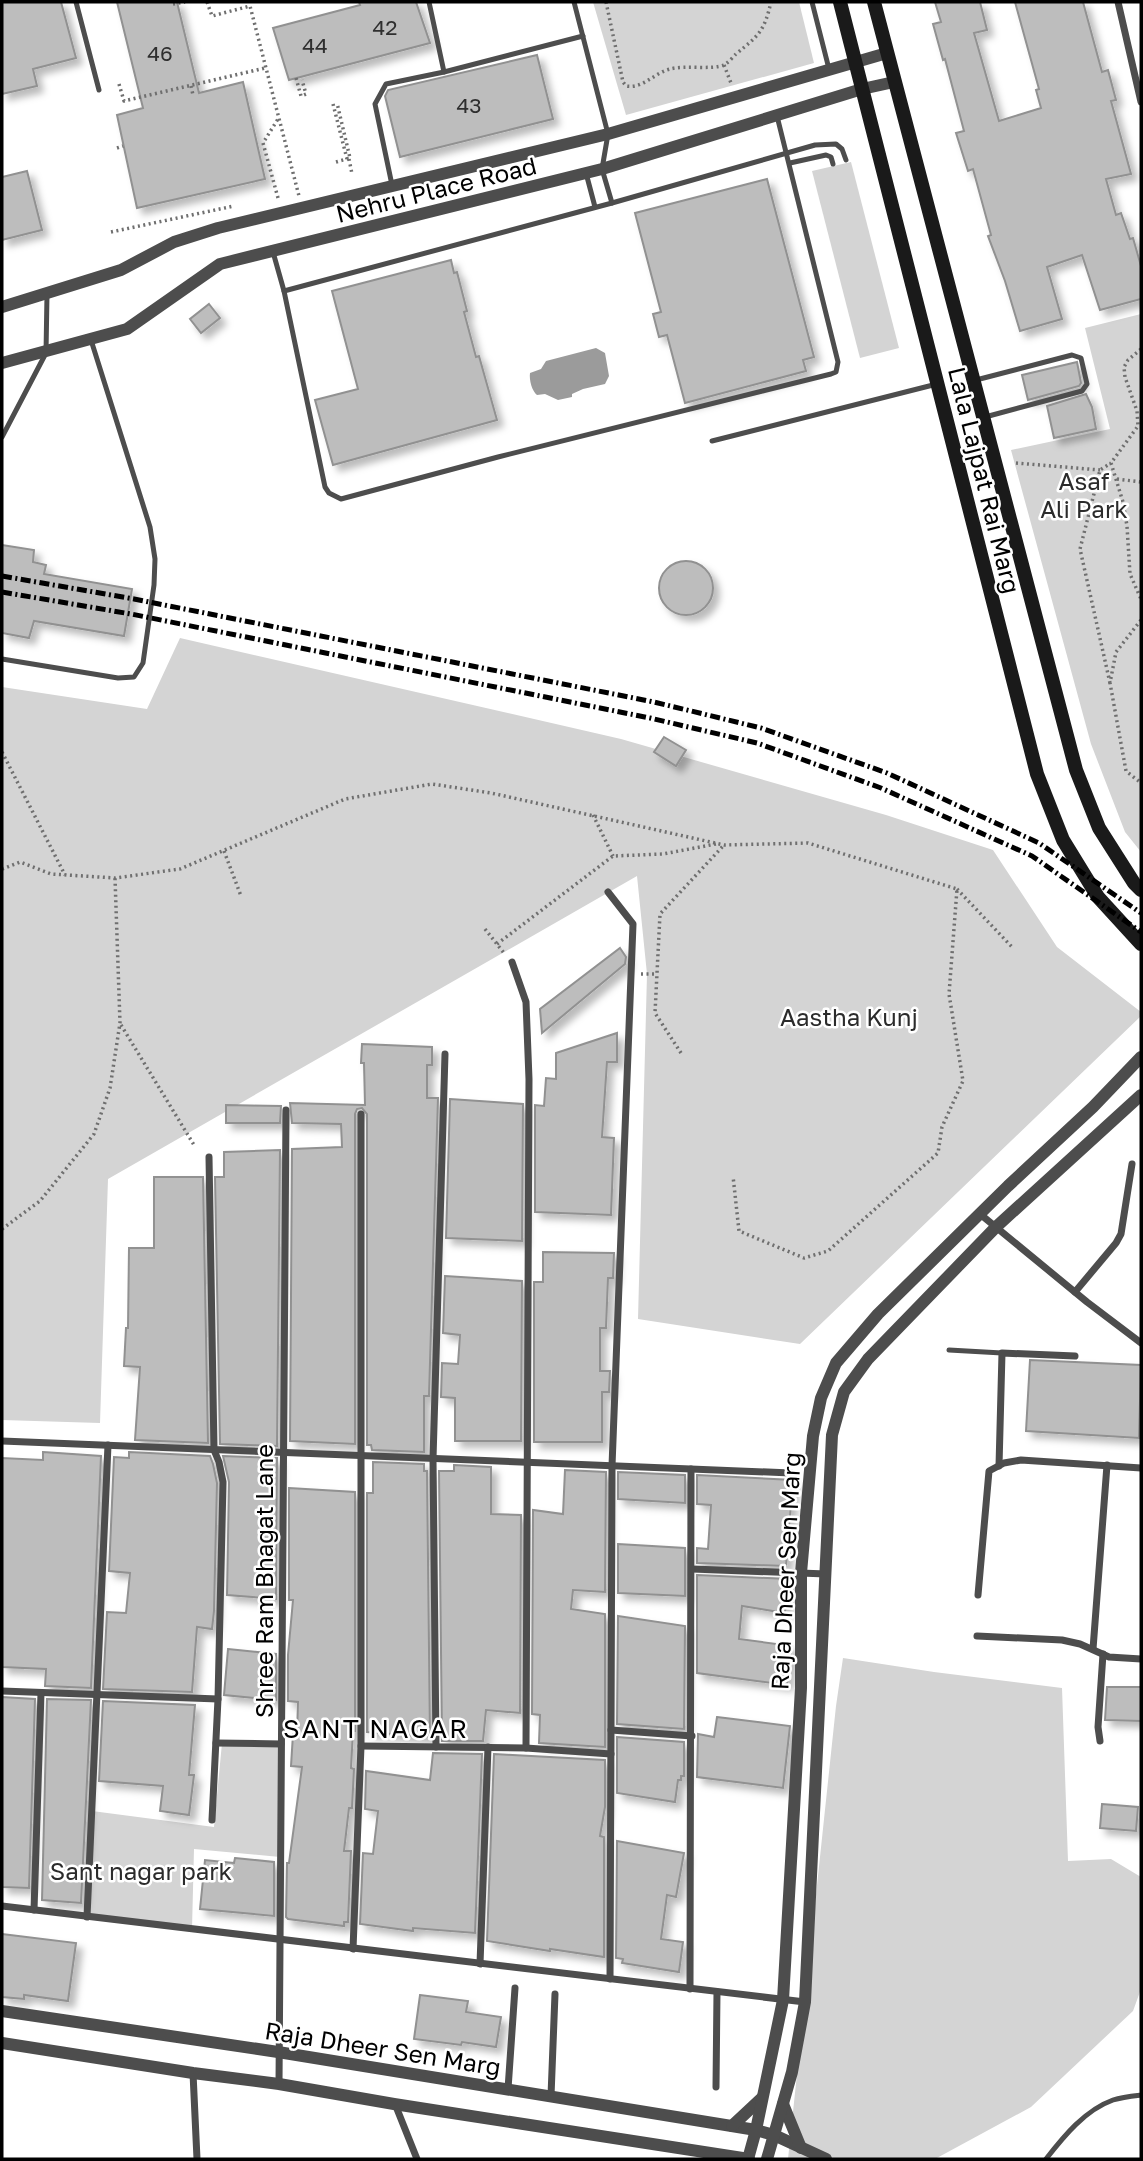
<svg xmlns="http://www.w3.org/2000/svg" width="1143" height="2161" font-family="'Golos Text',sans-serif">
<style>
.green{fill:#d4d4d4}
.water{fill:#9b9b9b}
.building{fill:#bdbdbd;stroke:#919191;stroke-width:2;filter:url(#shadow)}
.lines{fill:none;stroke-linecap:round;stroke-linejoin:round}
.path{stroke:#6f6f6f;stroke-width:3.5;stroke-dasharray:2 3.5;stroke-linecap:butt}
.service{stroke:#4d4d4d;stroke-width:5}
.minor{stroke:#4d4d4d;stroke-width:7}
.tertiary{stroke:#4d4d4d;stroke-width:12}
.secondary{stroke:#1a1a1a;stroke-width:14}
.rail{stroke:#000;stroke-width:5;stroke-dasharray:10 3.5 2 3.5;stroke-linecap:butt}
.labels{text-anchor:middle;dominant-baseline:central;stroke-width:5;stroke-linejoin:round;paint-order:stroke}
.number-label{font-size:21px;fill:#2f2f2f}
.street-label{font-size:24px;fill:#000;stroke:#fff}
.park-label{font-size:24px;fill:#2b2b2b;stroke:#fff}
.neighbourhood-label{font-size:26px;letter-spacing:2px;fill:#000;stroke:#fff}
</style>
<defs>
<filter id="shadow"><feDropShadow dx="6" dy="6" stdDeviation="3.5" flood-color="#0004"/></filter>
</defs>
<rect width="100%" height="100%" fill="#fff"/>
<g class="green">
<polygon points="593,2 799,2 814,63 626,115"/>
<polygon points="851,162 899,348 860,358 812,171"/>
<polygon points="1141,314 1141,852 1125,832 1091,744 1011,450 1110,429 1085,328"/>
<polygon points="180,638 621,739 886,815 993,850 1057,947 1141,1012 1141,1016 800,1344 638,1319 647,974 637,876 108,1179 100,1423 2,1420 2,687 147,709"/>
<polygon points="843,1658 934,1672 1062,1688 1068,1861 1111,1859 1141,1877 1141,1989 1133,2011 1031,2107 935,2159 788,2159 836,1706"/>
<polygon points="222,1743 281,1744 280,1857 194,1849 192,1929 87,1917 92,1811 214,1827"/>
</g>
<path class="water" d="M596,348L605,353L609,376L605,384L583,389L572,394V397L558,400L545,394L537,395C532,391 529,380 530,373L541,369L546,361Z"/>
<g class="building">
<polygon points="2,2 61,2 76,58 33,69 37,86 2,94"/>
<polygon points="117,2 177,2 199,93 243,82 265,179 137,208 117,115 143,108"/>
<polygon points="359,2 416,2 430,43 289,80 273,28 360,5"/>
<polygon points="935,2 980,2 987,30 974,33 999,121 1041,108 1036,90 1039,89 1015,2 1083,2 1102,72 1108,70 1116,100 1111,101 1131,174 1106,179 1116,215 1121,213 1130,239 1133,238 1141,266 1141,299 1100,310 1082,255 1047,267 1062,319 1020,331 1005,281 988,236 991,235 973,169 968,171 956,133 964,131 945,59 943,60 933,24 941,22"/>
<polygon points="537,55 553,119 400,157 385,96 388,90"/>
<polygon points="27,171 42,230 2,240 2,177"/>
<polygon points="767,179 814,357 803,360 806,371 685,403 667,335 659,337 653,314 661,312 635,213"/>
<polygon points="451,260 454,273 457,272 467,311 464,312 476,357 479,356 497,420 333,465 315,400 358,389 332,291"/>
<polygon points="209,304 220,318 201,333 190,319"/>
<polygon points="1077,362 1081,383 1079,386 1028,400 1022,375"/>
<polygon points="1086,394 1092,407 1096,429 1054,438 1047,406"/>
<polygon points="2,545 34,550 33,562 46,565 44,574 132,589 124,636 34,621 29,638 2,633"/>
<circle cx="686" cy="588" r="27"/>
<polygon points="664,737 686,750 676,766 654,752"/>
<polygon points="620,948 626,957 625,964 542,1033 540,1009"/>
<polygon points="617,1033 617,1062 607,1062 602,1137 614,1138 611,1215 535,1212 535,1105 544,1106 546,1078 556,1079 556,1053"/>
<polygon points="362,1044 432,1047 432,1065 427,1065 427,1098 438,1098 429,1396 424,1396 424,1452 372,1450 371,1445 367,1445 367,1114 362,1108 357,1109 355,1114 355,1444 290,1441 292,1149 342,1147 341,1124 292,1123 290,1103 365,1105 364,1063 361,1063"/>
<polygon points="450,1099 523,1104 522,1241 446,1238"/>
<polygon points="226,1105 281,1106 280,1123 226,1123"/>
<polygon points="280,1150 277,1446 220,1444 215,1177 224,1177 224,1152"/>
<polygon points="154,1177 203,1177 208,1443 135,1440 140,1367 124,1366 126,1328 128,1328 129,1248 154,1248"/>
<polygon points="543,1252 614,1253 613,1278 608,1278 606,1328 600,1328 600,1371 610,1371 609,1392 602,1392 602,1442 534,1442 534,1282 543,1282"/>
<polygon points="445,1276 522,1281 521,1441 455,1441 455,1398 441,1397 442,1363 458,1364 460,1335 443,1333"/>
<polygon points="1030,1360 1141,1365 1139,1438 1026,1431"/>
<polygon points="43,1452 101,1456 91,1688 45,1686 46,1669 2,1667 2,1458 43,1460"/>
<polygon points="129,1452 210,1456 213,1464 217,1483 214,1611 212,1629 197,1627 192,1692 103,1689 107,1612 126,1613 130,1573 109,1571 114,1457 129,1458"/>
<polygon points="223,1456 277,1458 276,1599 227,1595 229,1482"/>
<polygon points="373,1462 424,1464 424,1471 427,1471 430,1737 367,1732 367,1493 373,1493"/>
<polygon points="454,1465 491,1467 491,1514 521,1515 520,1713 486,1710 483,1741 442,1741 439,1471 454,1471"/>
<polygon points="565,1470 606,1472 605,1592 573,1590 571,1609 605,1614 605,1747 539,1743 540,1715 532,1714 533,1510 563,1514"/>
<polygon points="618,1472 685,1475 685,1503 618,1499"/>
<polygon points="697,1475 793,1480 786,1566 697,1563 697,1548 708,1549 711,1505 697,1504"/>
<polygon points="289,1488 355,1492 355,1731 353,1731 351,1768 354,1769 352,1808 349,1808 344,1851 351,1851 348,1922 344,1922 344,1926 288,1919 286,1917 287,1863 289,1863 302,1767 291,1766 293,1734 297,1734 298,1702 288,1701 288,1655 293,1600 289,1600"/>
<polygon points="618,1544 685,1548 685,1596 618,1593"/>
<polygon points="697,1575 790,1579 785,1613 742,1606 739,1639 792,1646 787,1685 697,1673"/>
<polygon points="618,1616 685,1626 684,1729 617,1724"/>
<polygon points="228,1649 276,1654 276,1700 224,1695"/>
<polygon points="1107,1687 1141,1687 1141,1721 1105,1720"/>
<polygon points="2,1697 35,1699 29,1888 2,1887"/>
<polygon points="47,1699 91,1700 81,1903 42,1900"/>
<polygon points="103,1701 195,1705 189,1775 194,1775 189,1815 160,1811 163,1786 99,1781"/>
<polygon points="717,1717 790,1726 783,1788 697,1777 698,1734 714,1737"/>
<polygon points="617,1737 684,1742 684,1776 681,1776 681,1780 678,1780 675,1802 617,1793"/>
<polygon points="433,1753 482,1754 475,1933 413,1928 413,1931 360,1924 363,1853 373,1854 378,1811 365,1809 366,1771 430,1780"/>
<polygon points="494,1754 605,1760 605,1807 600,1836 604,1837 604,1957 550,1949 550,1951 487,1941"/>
<polygon points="1102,1804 1138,1807 1136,1831 1100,1828"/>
<polygon points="617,1841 684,1853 676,1897 667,1895 661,1939 683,1942 679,1972 622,1963 623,1959 616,1958"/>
<polygon points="235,1858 274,1862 274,1916 200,1909 205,1860 234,1863"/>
<polygon points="2,1934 76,1943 68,2001 24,1995 24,1999 2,1997"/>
<polygon points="420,1995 468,2001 466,2012 501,2017 496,2047 462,2042 461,2045 414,2039"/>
</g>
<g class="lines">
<g class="path">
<polyline points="207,2 212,16 250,6 299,196"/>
<path d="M606,2L623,82L626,86C643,89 654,73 670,69C684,65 712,70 724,65C728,63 733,57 736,54C759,35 764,32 771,2"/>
<polyline points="173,4 185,2"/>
<polyline points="724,65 731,83"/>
<polyline points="296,78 301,96 306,94 302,80"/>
<polyline points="119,84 124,101 265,68"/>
<polyline points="191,86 193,95"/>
<polyline points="333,104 347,159"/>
<polyline points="117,148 123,146"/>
<polyline points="349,159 352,174"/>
<polyline points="336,162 350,158 337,103"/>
<polyline points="278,198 263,143 278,119"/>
<polyline points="111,232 234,206"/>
<polyline points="1141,349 1128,360 1124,367 1125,377 1137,411 1138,426 1111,463 1123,502 1127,526 1130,574 1141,599"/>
<polyline points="1016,463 1100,470"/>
<polyline points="1117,479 1141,482"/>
<polyline points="1141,620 1116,652 1110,683 1126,771 1141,783"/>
<polyline points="1110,683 1080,549 1100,470 1111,463"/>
<polyline points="2,752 65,875"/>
<polyline points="593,815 613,856"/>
<polyline points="224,851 241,896"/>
<polyline points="2,869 20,862 51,874 115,878 180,869 345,799 432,784 491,793 724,845 808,843 957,889 949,994 963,1081 942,1127 938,1153 828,1251 804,1258 739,1231 733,1176"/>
<polyline points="957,889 1012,947"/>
<polyline points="485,929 504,953"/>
<polyline points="497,944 613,856 663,854 716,844"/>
<polyline points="641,974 657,974"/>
<polyline points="121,1025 194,1145"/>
<polyline points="681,1053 655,1013 660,914 724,845"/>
<polyline points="2,1229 40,1201 94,1134 110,1088 120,1023 115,878"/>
</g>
<g class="service">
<polyline points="76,2 99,90"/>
<polyline points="429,2 444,72"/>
<polyline points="574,2 608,134 602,169 612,203"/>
<polyline points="812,2 829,69"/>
<polyline points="790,163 826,155 831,157 833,164"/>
<polyline points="586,173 595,207"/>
<polyline points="392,185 375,104 386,84 444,72 583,36"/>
<polyline points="273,252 284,291 325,487 329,493 341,499 498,457 831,374 836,372 838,362 777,116"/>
<polyline points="284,291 612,203 815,145 836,144 842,149 846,160"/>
<polyline points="976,380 1072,355 1081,358 1087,384 1082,391 985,417"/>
<polyline points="2,437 46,353 47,294"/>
<polyline points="712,441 937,384"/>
<polyline points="2,659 118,678 134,677 143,663 154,585 155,559 150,527 91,340"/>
<polyline points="949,1350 1002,1353"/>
<path d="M1046,2159C1064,2136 1085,2110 1113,2100C1122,2097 1132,2096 1141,2095"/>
</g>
<g class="minor">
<polyline points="1118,2 1141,102"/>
<polyline points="608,892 633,924 612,1466 610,1979"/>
<polyline points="512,962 526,1002 529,1079 526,1748"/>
<polyline points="209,1157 214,1450 219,1462 223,1482 218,1699 212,1820"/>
<polyline points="980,1214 1087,1302 1141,1343"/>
<polyline points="1075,1292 1116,1243 1121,1234 1132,1164"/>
<polyline points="2,1441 791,1473"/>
<polyline points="999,1466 1002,1353 1075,1356"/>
<polyline points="692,1569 826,1574"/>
<polyline points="978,1595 989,1471 1004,1463 1021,1460 1141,1468"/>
<polyline points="977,1636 1062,1640 1080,1644 1109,1657 1141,1659"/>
<polyline points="1093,1649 1107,1465"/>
<polyline points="2,1691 218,1699"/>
<polyline points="611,1730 692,1736"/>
<polyline points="1100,1741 1098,1727 1103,1654"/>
<polyline points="216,1743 281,1744"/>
<polyline points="361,1746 526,1748 611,1754"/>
<polyline points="436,1747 433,1459 445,1054"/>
<polyline points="2,1906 805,2002"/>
<polyline points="34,1910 41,1693"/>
<polyline points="87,1917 108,1445"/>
<polyline points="353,1949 361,1746 361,1114"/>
<polyline points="480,1964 488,1747"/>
<polyline points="690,1989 691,1469"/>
<polyline points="193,2073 197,2159"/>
<polyline points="279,2084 286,1110"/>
<polyline points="716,2087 717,1992"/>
<polyline points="508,2089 515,1988"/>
<polyline points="551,2096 555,1994"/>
<polyline points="395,2104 417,2159"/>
</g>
<g class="tertiary">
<polyline points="2,307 121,270 174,242 218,228 608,134 887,53"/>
<polyline points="2,363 127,329 220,264 602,169 862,89 894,82"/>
<polyline points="2,2011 278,2052 756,2130 774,2135 826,2159"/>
<polyline points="2,2043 193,2073 279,2084 394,2104 749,2159"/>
<polyline points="783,2104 801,2148"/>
<polyline points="732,2126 762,2098"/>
<polyline points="748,2159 756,2130 783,2000 801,1688 801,1573 813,1436 821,1398 836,1363 878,1314 1008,1186 1093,1107 1141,1057"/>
<polyline points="767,2159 792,2072 805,2002 832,1435 844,1392 868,1359 996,1227 1141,1095"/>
</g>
<g class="secondary">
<polyline points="840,2 1037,774 1063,840 1098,897 1141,944"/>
<polyline points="874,2 1076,770 1099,828 1134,883 1141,890"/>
</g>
<g class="rail">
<polyline points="2,576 134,599 654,702 761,728 887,773 1039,843 1141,913"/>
<polyline points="2,592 131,614 650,718 757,743 881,788 1032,856 1141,932"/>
</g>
</g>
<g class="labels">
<g class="number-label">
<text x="385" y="27">42</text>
<text x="315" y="45">44</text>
<text x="160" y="53">46</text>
<text x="469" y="105">43</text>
</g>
<g class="street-label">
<text transform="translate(436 189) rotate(-14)">Nehru Place Road</text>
<text transform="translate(985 480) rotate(76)">Lala Lajpat Rai Marg</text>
<text transform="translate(785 1571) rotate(-87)">Raja Dheer Sen Marg</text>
<text transform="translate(263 1581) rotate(-90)">Shree Ram Bhagat Lane</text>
<text transform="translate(383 2048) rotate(9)">Raja Dheer Sen Marg</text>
</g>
<g class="park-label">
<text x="1084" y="480">Asaf<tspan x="1084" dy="28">Ali Park</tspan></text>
<text x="849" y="1016">Aastha Kunj</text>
<text x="141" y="1870">Sant nagar park</text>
</g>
<g class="neighbourhood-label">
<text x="376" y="1728">SANT NAGAR</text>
</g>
</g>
<rect width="1143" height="2161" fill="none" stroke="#000000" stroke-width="7"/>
</svg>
